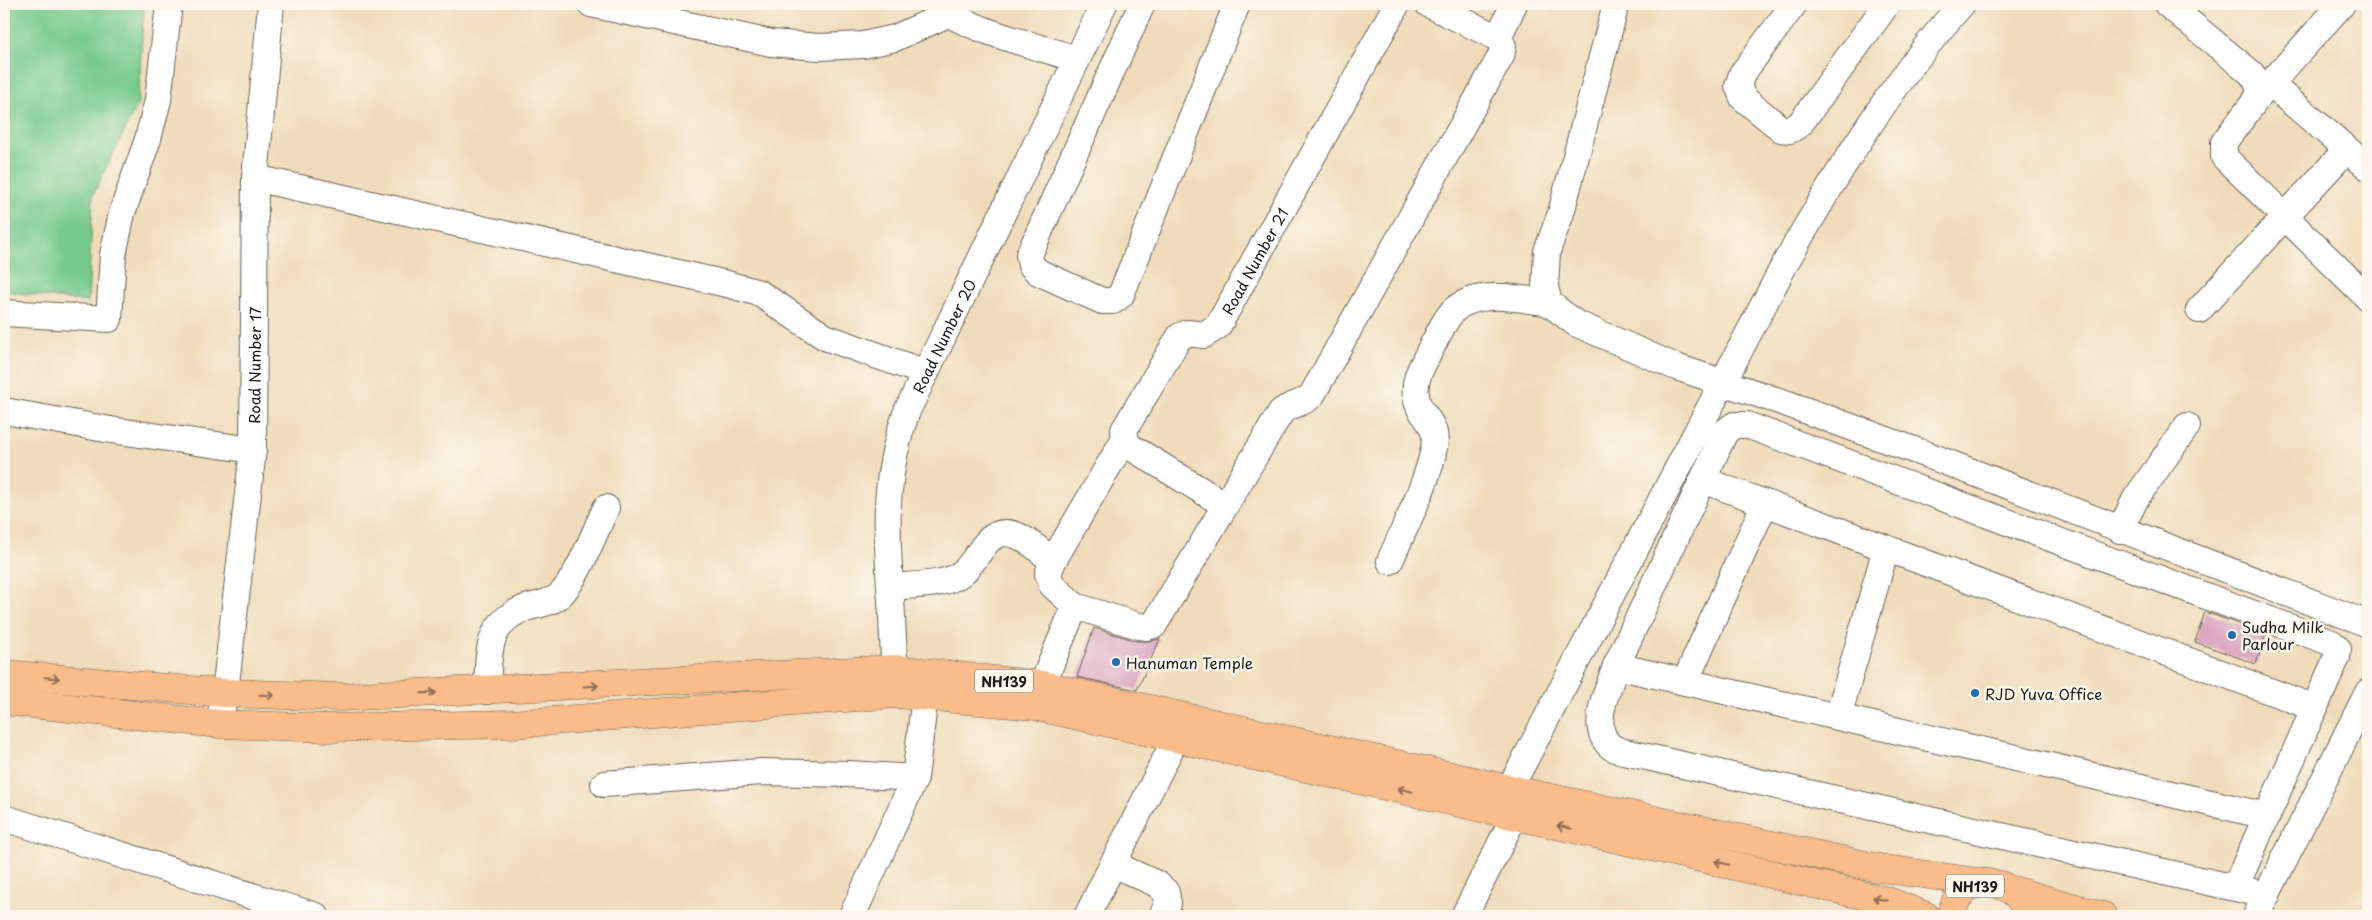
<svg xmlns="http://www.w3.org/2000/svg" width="2372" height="920" font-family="'Playpen Sans',sans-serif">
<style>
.park{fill:#77ca8d;stroke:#4a7354}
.building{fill:#d595b9}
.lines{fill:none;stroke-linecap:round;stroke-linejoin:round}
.minor-casing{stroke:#665f53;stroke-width:28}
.highway-casing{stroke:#665f53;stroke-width:29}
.minor{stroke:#fff;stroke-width:26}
.highway{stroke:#fabc8b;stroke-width:28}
.oneway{stroke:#8b6c54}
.poi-dot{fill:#1f6fb2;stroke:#fbf7ec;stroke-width:2}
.labels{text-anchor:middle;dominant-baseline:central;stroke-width:5;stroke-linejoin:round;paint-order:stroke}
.shield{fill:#fbf7ec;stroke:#5f5e5a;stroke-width:1}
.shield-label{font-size:14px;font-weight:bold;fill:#1c1c1c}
.street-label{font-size:15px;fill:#1c1c1c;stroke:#fbf7ec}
.poi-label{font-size:15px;fill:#1c1c1c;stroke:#fbf7ec;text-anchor:start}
</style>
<rect width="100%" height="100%" fill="#fbf7ec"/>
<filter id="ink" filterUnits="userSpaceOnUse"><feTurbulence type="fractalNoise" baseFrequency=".02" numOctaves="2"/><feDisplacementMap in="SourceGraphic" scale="10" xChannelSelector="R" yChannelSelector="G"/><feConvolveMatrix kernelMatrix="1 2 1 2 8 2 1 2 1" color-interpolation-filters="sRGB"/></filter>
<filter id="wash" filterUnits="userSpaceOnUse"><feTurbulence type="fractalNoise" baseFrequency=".0096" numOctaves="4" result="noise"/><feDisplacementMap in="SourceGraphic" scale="20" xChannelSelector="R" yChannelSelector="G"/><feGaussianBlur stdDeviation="1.12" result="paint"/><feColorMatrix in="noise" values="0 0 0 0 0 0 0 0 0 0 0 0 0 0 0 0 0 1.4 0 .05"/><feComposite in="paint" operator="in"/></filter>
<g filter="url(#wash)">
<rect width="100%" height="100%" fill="#f0dcba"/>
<polygon class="park" points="4,4 144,4 138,103 93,195 88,302 4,291"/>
<g id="blocks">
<g class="building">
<polygon points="2205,612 2266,634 2256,664 2195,642"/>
<polygon points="1094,628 1137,641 1151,641 1160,639 1137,690 1077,677"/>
</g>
</g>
</g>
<g filter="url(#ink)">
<use href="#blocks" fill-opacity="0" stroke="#665f53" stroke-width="1"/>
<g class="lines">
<defs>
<g id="minor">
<polyline points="591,4 771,43 819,47 863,45 895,38 948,14"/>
<path d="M934,4C972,32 1031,44 1076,59"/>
<polyline points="1142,4 1029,255 1031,265 1038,272 1102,301 1113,301 1121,295 1237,4"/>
<polyline points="1616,4 1561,213 1547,251 1545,287 1549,303 1575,323 1676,367 1788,404 1933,457 2368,624"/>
<polyline points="1794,4 1742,74 1738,86 1743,98 1781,129 1790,130 1800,124 1887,4"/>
<path d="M2167,4L2251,73C2257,81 2260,86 2259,96L2224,142V157L2368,298"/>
<polyline points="1498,38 1514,4"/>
<polyline points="2270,84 2368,167"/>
<polyline points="2259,96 2342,4"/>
<polyline points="255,178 727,284 759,293 825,337 926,373"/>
<polyline points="2199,310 2347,149"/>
<polyline points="4,313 109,319 113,255 122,213 148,139 158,100 169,4"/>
<polyline points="4,411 111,430 253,450"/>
<polyline points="1703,480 2315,708"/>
<path id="s1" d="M1225,505L1129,446L1125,438L1124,430L1180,336L1187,333L1204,335L1218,326L1397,4"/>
<polyline points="2120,530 2136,498 2187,426"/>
<path d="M1390,561C1404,528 1428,482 1434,448C1439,420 1418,417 1416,396C1413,379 1423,365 1430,350C1437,337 1443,322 1453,311C1476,288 1521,299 1549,303"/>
<path d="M890,587C910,585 947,586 962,573C973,564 979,550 989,540C1010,520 1036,548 1053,561"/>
<polyline points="1075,606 1052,585 1048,574 1053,561 1125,438"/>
<polyline points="1616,666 2267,816"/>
<polyline points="1685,682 1765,503"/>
<path id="s2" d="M896,690C893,655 893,621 890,587C886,522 884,473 907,411L1104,4"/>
<path d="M487,691C489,657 485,624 523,609C534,605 549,604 559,596C577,580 595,531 606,508"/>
<path d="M1036,705L1042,685L1075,606L1139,626L1147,627L1154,625L1281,412C1291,403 1303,405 1312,395L1501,56L1503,46L1498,38L1428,4"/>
<polyline points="1838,717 1886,548"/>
<path id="s3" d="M219,724L225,693L253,450L255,178L271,4"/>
<polyline points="604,784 761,772 848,774 915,778"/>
<path d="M1499,809L1787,260C1838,171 1893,81 1962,4"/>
<polyline points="4,818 316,916"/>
<polyline points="1113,864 1157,884 1166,892 1168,903 1162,916"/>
<path d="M2235,888L2337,657L2338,649L2332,643L1747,425H1734L1725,432L1616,666C1609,687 1589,725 1609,745C1611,748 1617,749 1620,751L2267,895"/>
<polyline points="852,916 915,778 925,696"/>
<polyline points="1087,916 1176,738"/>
<polyline points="1464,916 1515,815"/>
<polyline points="2256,916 2368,692"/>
</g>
<g id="highway">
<polyline points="4,674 225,693 339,697 894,669 1042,685 1509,789 1879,868 1985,883"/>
<polyline points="4,701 219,724 328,728 512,724 896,694 1035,706 1888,901 1926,916"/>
<polyline points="2013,890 2103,916"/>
<path d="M1952,916C1955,874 2015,870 2029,916"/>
</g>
</defs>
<use href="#minor" class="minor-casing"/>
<use href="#highway" class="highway-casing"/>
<use href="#minor" class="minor"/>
<use href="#highway" class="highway"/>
</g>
<defs><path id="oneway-shaft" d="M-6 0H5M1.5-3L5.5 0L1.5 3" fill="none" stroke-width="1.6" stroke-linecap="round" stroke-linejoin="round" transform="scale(1.25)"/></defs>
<g class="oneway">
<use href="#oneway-shaft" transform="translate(52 678) rotate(5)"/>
<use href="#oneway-shaft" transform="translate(591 686) rotate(-3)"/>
<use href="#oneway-shaft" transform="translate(429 693) rotate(-2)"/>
<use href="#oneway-shaft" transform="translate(267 695) rotate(2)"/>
<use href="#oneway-shaft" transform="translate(1405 790) rotate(-167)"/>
<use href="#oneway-shaft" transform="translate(1564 827) rotate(-167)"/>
<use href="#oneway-shaft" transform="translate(1722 863) rotate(-167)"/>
<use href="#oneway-shaft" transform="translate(1880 899) rotate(-167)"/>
</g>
</g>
<g class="poi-dot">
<circle cx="2232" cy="635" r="5"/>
<circle cx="1116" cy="662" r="5"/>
<circle cx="1975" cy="693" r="5"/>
</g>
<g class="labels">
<g class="shield">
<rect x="975" y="669.5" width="58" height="23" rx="4"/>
<rect x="1946" y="874.5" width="58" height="23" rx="4"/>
</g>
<g class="shield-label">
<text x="1004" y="681">NH139</text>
<text x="1975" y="886">NH139</text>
</g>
<g class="street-label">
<text stroke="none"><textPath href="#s1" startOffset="355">Road Number 21</textPath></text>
<text stroke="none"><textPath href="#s2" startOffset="365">Road Number 20</textPath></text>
<text stroke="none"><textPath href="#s3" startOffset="361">Road Number 17</textPath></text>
</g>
<g class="poi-label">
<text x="2242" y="626">Sudha Milk<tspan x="2242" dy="17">Parlour</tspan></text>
<text x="1126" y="662">Hanuman Temple</text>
<text x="1985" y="693">RJD Yuva Office</text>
</g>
</g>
<rect width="2372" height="920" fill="none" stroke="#fbf7ec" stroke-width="20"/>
</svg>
